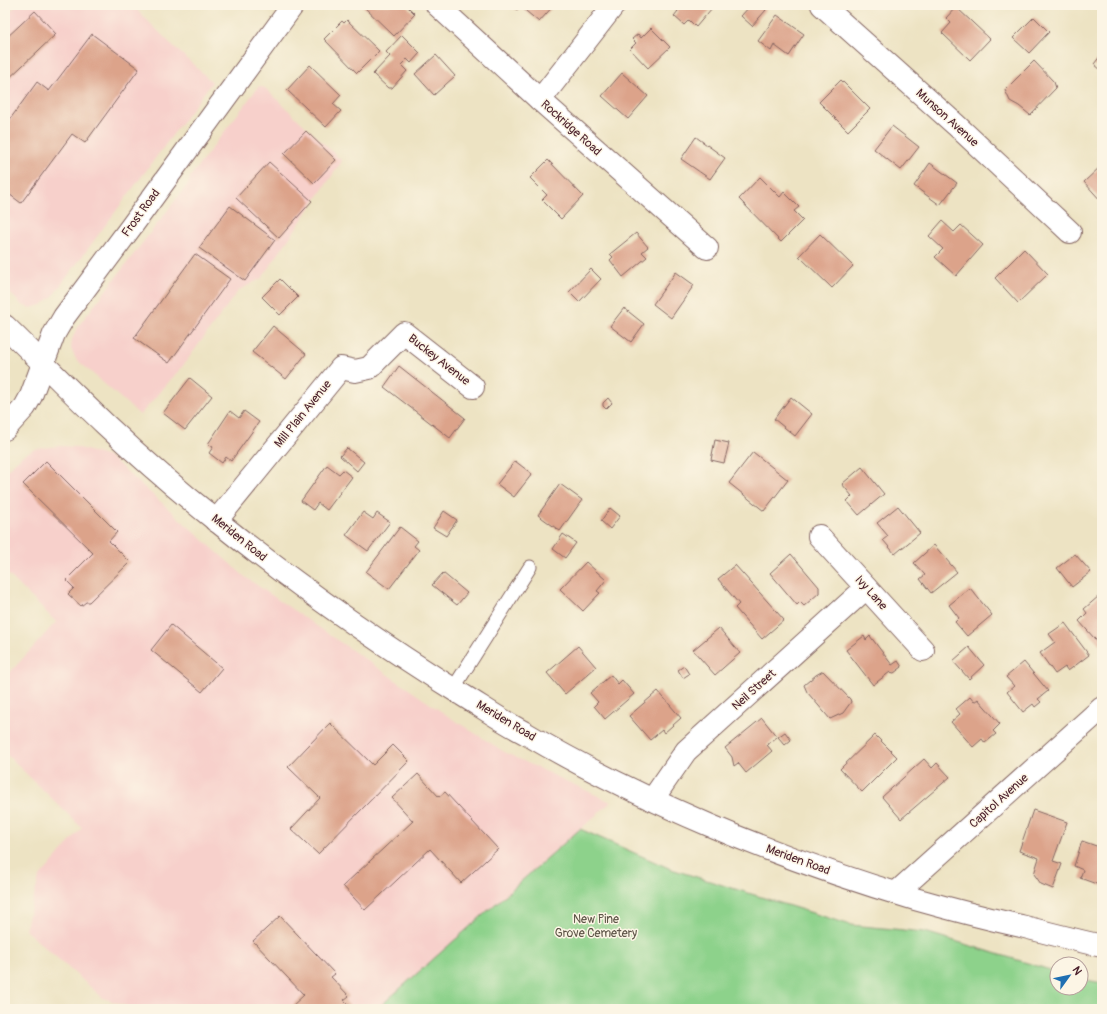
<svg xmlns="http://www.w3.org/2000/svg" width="1107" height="1014" font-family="Pangolin,sans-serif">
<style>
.built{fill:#f7d0cb}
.green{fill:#8dd28b;stroke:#6c785b}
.building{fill:#dca38a}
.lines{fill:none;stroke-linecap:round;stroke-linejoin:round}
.lane-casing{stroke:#836460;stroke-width:15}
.street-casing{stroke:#836460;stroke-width:24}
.secondary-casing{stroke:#836460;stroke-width:24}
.lane{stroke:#fff;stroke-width:13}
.street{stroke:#fff;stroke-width:22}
.secondary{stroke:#fff;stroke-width:22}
.labels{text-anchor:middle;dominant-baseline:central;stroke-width:3;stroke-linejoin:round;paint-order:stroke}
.street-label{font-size:12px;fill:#4a1f2b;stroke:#fcf5e5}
.park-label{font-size:12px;fill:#5e5548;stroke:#fcf5e5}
</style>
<rect width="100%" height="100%" fill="#fcf5e5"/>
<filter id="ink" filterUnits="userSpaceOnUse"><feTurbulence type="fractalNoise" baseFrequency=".025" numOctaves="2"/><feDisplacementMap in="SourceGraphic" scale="8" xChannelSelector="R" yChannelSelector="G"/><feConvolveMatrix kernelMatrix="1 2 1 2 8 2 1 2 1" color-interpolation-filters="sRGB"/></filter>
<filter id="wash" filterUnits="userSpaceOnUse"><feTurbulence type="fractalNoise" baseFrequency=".012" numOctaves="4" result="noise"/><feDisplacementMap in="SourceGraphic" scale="16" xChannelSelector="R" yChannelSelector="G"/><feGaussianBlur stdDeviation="0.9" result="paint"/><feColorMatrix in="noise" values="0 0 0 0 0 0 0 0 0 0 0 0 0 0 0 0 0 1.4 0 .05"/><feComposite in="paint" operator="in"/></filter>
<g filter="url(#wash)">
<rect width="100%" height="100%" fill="#ede3c3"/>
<g class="built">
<polygon points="17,5 132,5 172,45 212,82 52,297 42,305 31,308 22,305 5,288 5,16"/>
<polygon points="259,86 265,88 342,161 262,278 238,291 182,367 140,415 76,359 71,349 72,339 79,325 188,184 190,177"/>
<polygon points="60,446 76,447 109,457 117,463 245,577 451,718 506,753 611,802 377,1009 135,1009 103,998 25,930 39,878 82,828 5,753 5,678 56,622 5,571 5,472 23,455 35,449"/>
</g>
<polygon class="green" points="580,829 671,869 851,925 925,932 1057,972 1057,988 1081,988 1081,979 1102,983 1102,1009 377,1009"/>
<g id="blocks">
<g class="building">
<polygon points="362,5 406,5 415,14 394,36"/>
<polygon points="511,5 554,5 539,22 520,6 517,10"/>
<polygon points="671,5 709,5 712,8 696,27 689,20 684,25 674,16 678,11"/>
<polygon points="751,5 760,5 766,10 752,26 741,16"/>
<polygon points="956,7 990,39 970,60 942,33 951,23 946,18"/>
<polygon points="35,11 56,34 5,82 5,39"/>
<polygon points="777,15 804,34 789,56 774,45 771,51 758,41"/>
<polygon points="1034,17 1049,32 1029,53 1013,38"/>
<polygon points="347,20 379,51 357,73 324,39 342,21 344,23"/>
<polygon points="651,28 670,47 648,68 630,49 636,43 632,39 638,34 641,38"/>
<polygon points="92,34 139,69 85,143 72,134 21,203 5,191 5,126 37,82 49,91"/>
<polygon points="402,35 420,53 411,63 407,59 401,65 407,71 392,88 388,88 373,74 390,56 386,52"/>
<polygon points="436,55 455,76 434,95 415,74"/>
<polygon points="1101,55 1102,56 1102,71 1094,64"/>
<polygon points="1034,61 1054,82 1056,88 1030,115 1019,106 1010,101 1005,90"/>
<polygon points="310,65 341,95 333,104 341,111 326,127 287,90"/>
<polygon points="622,73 648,96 628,119 602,96"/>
<polygon points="841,80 870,109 848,131 819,102"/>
<polygon points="892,126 919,147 901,170 874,149"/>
<polygon points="306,131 336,160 314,183 284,154"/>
<polygon points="696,137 725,158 710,179 681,159"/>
<polygon points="548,160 583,196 561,219 542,200 547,195 530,178"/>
<polygon points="269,162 312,201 279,238 236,198"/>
<polygon points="930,163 957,183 940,205 914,186"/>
<polygon points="1102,165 1102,202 1084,182"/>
<polygon points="760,177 780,197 784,192 799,207 794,211 803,220 781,242 739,199"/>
<polygon points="230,206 275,240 245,281 199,248"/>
<polygon points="942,221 954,232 961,225 983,245 956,276 935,257 943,249 929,236"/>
<polygon points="636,233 648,247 642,252 647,257 623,277 610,260 613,257 610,254"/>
<polygon points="820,234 853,266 832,288 799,256"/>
<polygon points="1024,249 1048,274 1018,303 995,278"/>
<polygon points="195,254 230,279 169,363 134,338"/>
<polygon points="591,269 601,279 579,302 569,292"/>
<polygon points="676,272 694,285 671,318 653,304"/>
<polygon points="280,279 298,297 280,315 262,297"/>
<polygon points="624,308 644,324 631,342 610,326"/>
<polygon points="273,326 306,354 286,379 252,352"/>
<polygon points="399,366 465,418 450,438 384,387"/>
<polygon points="190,378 212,396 185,430 163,413"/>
<polygon points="791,397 812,414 795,436 774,419"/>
<polygon points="608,398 612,403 606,409 603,406 603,403"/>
<polygon points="230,411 239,418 244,411 259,422 231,461 226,457 222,463 209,453 213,447 208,444"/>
<polygon points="715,440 729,443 724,463 711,460"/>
<polygon points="347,448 364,462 357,471 340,456"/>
<polygon points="753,452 788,480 764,511 729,483"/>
<polygon points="46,461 117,532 109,541 130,562 89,602 86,602 81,606 68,594 74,588 66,580 93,553 23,484"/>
<polygon points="515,461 532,474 514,497 497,484"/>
<polygon points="327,465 339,474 343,470 352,477 327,510 318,503 313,510 301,501"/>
<polygon points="862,467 884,494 859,515 847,501 852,496 842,484"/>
<polygon points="560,484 582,500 560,531 538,515"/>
<polygon points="898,506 920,533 895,554 883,540 888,536 877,523"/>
<polygon points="610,508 620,516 610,529 601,521"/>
<polygon points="444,511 457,520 446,536 433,528"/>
<polygon points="363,512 373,519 377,513 390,522 368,551 346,535"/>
<polygon points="400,527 418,541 414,546 419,550 389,589 366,572"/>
<polygon points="563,534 576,543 565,558 553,549"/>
<polygon points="934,545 957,572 931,593 920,579 925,575 914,563"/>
<polygon points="791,554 819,587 819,593 804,606 800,602 797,605 770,573"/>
<polygon points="1075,554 1091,572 1072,587 1057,568"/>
<polygon points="586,562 606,580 597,591 600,593 583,611 560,589"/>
<polygon points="735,565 784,620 762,639 735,608 739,604 718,579"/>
<polygon points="443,573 467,593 457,605 432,585"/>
<polygon points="970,588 992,615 967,636 955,622 959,618 949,605"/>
<polygon points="1099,596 1102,599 1102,647 1079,621 1087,613 1084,609"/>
<polygon points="1065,623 1089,655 1068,671 1065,667 1055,674 1040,653 1055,642 1049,634"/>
<polygon points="171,625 222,668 202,692 151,650"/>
<polygon points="719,628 740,653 715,675 693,650"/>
<polygon points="864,636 866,640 870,636 892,665 898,661 902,667 894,673 890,672 873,685 846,650"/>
<polygon points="578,646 596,667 565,694 547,673"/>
<polygon points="969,647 984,665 969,679 953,661"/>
<polygon points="1024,662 1048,691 1038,699 1041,702 1035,707 1033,704 1023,712 1007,692 1014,686 1006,677"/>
<polygon points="684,666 689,674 683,678 678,670"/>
<polygon points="823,671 850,699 851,702 843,713 830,719 807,692 804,685 816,675"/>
<polygon points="611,675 618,684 622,680 634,694 605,719 594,706 598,702 590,693"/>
<polygon points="658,691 681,718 664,733 662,730 650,740 629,716"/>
<polygon points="970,697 974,702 978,699 1000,724 993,731 996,734 985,743 982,739 973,747 951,722 960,714 956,709"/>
<polygon points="762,718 777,737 767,745 772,751 746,773 738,763 734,766 732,757 725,748"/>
<polygon points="330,723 373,765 393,745 409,761 318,854 291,829 320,798 288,767"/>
<polygon points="785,732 791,740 785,745 778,737"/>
<polygon points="875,735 897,757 862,792 840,769"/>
<polygon points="924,759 932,768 937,763 950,777 901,819 882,797"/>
<polygon points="418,774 439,797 445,792 498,849 461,883 430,849 365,910 343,886 413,821 392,798"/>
<polygon points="1033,810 1067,822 1053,861 1062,864 1053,889 1041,884 1034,874 1039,858 1019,851"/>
<polygon points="1082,841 1102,848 1102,886 1080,878 1083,870 1074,866"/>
<polygon points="280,916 335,974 331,977 349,996 344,1000 350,1006 347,1009 294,1009 292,1006 304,995 253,941"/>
</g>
</g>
</g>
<g filter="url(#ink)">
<use href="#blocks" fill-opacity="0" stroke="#836460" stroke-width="1"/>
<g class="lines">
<defs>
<polyline id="lane" points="453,689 530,567"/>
<g id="street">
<polyline points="437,5 540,100 707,248"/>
<polyline points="822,5 956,125 1070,232"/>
<polyline points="540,100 614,5"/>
<polyline points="216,521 341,368 355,371 369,368 404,333 473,387"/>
<polyline points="819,536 923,650"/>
<polyline points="652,800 686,751 866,588"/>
<polyline points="896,893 1102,708"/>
</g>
<g id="secondary">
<path d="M5,326C39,359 72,393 106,425C142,459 179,491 218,522C296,585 379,643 464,696C485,709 504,722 525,733C584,768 646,798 709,825C776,854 845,878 915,899C950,909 985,918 1021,926C1048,933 1075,940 1102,946"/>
<polyline points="5,429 25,407 31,396 54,334 64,317 131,227 293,5"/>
</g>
</defs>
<use href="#lane" class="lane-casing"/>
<use href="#street" class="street-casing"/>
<use href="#secondary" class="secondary-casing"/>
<use href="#lane" class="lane"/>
<use href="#street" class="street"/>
<use href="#secondary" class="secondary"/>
</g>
</g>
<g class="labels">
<g class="street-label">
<text transform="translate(947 118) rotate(42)">Munson Avenue</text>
<text transform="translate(571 128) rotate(42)">Rockridge Road</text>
<text transform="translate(141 213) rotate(-54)">Frost Road</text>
<text transform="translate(439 360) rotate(38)">Buckey Avenue</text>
<text transform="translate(303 414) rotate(-51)">Mill Plain Avenue</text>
<text transform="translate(239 538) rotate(39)">Meriden Road</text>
<text transform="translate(871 593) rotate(48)">Ivy Lane</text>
<text transform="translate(754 690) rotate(-42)">Neil Street</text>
<text transform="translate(506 721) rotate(31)">Meriden Road</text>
<text transform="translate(999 801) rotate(-42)">Capitol Avenue</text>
<text transform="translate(798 860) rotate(20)">Meriden Road</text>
</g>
<g class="park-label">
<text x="596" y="919">New Pine<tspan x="596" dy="14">Grove Cemetery</tspan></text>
</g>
</g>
<rect width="1107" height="1014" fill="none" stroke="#fcf5e5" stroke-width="20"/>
<g transform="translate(1069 976) rotate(57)"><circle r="19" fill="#fcf5e5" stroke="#b59f9b"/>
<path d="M0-3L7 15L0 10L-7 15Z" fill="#1f6fb2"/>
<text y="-6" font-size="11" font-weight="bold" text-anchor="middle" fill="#4a1f2b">N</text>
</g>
</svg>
